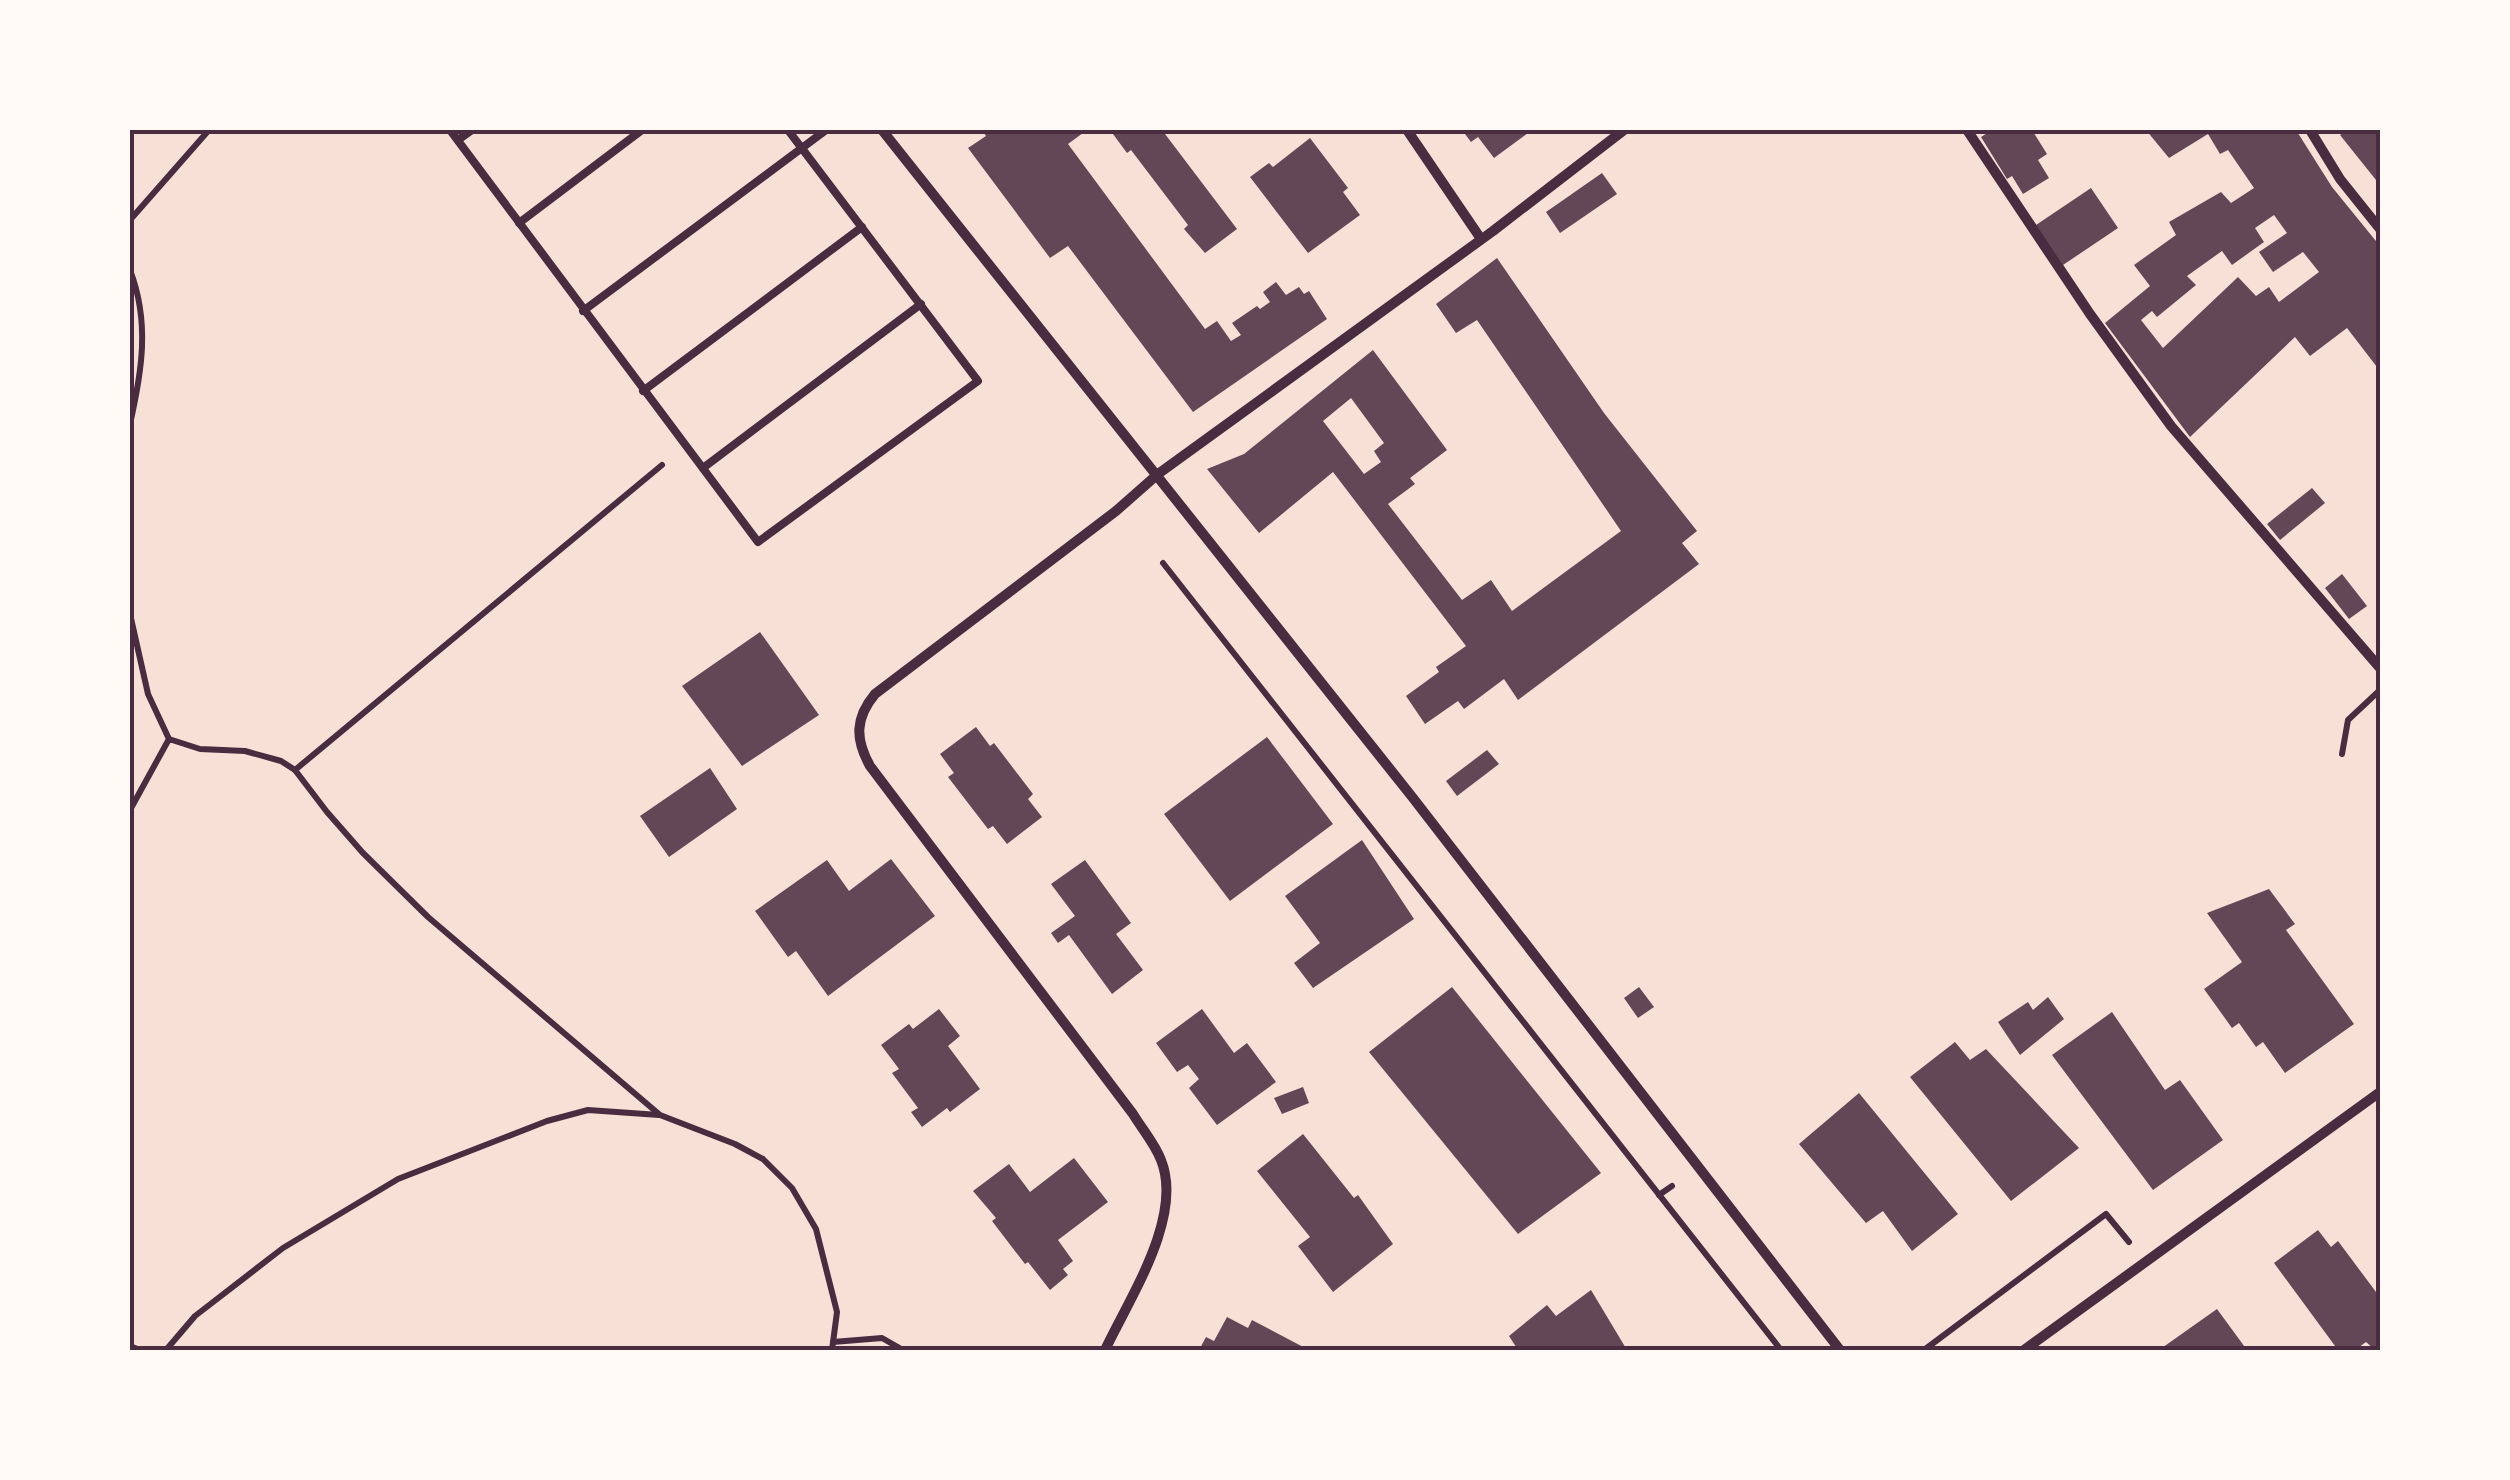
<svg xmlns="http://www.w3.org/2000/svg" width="2510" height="1480" font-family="Jost,sans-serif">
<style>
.building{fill:#644757;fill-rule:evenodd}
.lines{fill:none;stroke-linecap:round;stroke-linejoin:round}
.path{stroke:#4a2c40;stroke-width:6}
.service{stroke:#4a2c40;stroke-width:8}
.minor{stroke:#4a2c40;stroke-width:10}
.neatline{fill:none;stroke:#4a2c40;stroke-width:4}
</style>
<rect width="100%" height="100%" fill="#f7e1d7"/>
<g class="building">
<polygon points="982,130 1087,130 1068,144 1205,329 1217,321 1231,341 1241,335 1232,323 1257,306 1260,309 1270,302 1263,292 1276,282 1286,295 1299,287 1304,294 1309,291 1327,319 1193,412 1068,246 1050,258 968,148 986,136"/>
<polygon points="1110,130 1162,130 1237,229 1205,253 1184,229 1188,225 1131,150 1127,153"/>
<polygon points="1462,130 1532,130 1494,158 1478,137 1471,142"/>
<polygon points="1992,130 2032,130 2047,154 2038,160 2049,178 2023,194 2012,176 2007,179 1981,137"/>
<path d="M2146,130H2296L2332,187L2380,246V371L2347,328L2310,356L2295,337L2190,437L2105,323L2150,286L2134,265L2176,235L2169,222L2221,192L2231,203L2254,188L2228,150L2220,154L2208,134L2169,158ZM2274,215L2287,233L2259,252L2273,272L2303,252L2319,272L2279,302L2269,287L2256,296L2238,277L2163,348L2141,320L2152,311L2157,317L2196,285L2187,276L2222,251L2232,265L2264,242L2255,228Z"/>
<polygon points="2347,130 2380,130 2380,185 2340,135"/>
<polygon points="1310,138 1348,188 1343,192 1360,215 1308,253 1250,177 1269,163 1273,167"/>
<polygon points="1602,173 1617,194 1560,233 1546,212"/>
<polygon points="2091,188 2118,228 2063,265 2036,225"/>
<path d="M1497,258L1604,413L1697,531L1682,543L1699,564L1518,700L1504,679L1464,709L1458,701L1425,724L1406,696L1439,672L1436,667L1466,646L1333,472L1259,533L1207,469L1244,454L1373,350L1447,450L1410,478L1415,484L1388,504L1462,600L1491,580L1512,611L1621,531L1477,320L1456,333L1436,304ZM1351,398L1384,443L1374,451L1381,462L1364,474L1323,421Z"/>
<polygon points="2312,488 2325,503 2280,540 2267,524"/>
<polygon points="2342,574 2367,606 2349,619 2325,588"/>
<polygon points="760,632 819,715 742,766 682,686"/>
<polygon points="976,727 990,746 994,743 1033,794 1028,799 1042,817 1007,844 993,826 988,829 948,777 954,773 940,754"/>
<polygon points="1267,737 1333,824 1230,901 1164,814"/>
<polygon points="1487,750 1499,764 1457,796 1446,781"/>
<polygon points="710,768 737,809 669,857 640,816"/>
<polygon points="1362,840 1414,919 1313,988 1294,963 1320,943 1285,896"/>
<polygon points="891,859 935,916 828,996 796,951 788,957 755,911 827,860 849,891"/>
<polygon points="1085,860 1131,923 1116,934 1143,970 1112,994 1069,935 1058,943 1051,933 1075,916 1051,884"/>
<polygon points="2269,889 2295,924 2286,930 2354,1024 2285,1073 2263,1042 2256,1047 2239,1023 2232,1028 2204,989 2242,962 2207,913"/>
<polygon points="1452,987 1601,1173 1518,1234 1369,1052"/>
<polygon points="1639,987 1654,1007 1638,1018 1624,998"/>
<polygon points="2048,997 2064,1019 2020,1055 1998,1022 2028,1002 2033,1010"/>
<polygon points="939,1009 960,1036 948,1046 980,1089 950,1112 947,1108 922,1127 911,1112 918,1108 892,1073 899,1069 881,1045 909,1024 913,1029"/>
<polygon points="1202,1009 1234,1053 1247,1043 1276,1082 1217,1125 1189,1088 1199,1079 1188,1065 1177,1072 1156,1043"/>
<polygon points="2112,1012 2165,1090 2180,1080 2223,1140 2153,1190 2052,1055"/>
<polygon points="1955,1042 1970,1060 1986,1049 2079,1148 2011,1201 1910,1077"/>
<polygon points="1303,1087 1309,1103 1282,1114 1274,1098"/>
<polygon points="1859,1093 1958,1214 1912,1251 1883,1211 1866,1223 1799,1144"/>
<polygon points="1303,1134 1354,1198 1358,1195 1393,1244 1333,1292 1298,1246 1310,1237 1257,1171"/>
<polygon points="1074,1158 1108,1202 1058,1240 1073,1261 1063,1269 1068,1275 1050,1290 1028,1262 1025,1264 992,1221 996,1218 973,1191 1009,1164 1030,1192"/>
<polygon points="2318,1230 2331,1247 2338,1241 2379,1296 2380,1346 2375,1350 2366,1342 2355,1350 2338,1350 2274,1263"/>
<polygon points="1591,1290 1627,1350 1518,1350 1509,1336 1547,1305 1556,1316"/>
<polygon points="2217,1309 2247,1350 2159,1350"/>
<polygon points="1227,1317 1248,1328 1252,1320 1309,1350 1199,1350 1206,1337 1214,1341"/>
</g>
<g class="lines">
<g class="path">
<polyline points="130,220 209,130"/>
<path d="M130,270C150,322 142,371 130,424"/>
<polyline points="1163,563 1781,1350"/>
<polyline points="130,614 148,694 169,739"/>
<polyline points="2342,754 2348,720 2380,690"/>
<polyline points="295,770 662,465"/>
<polyline points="130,810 169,739 200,749 245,751 281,761 295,770 327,812 363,853 428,917 660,1115 735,1144 763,1159 792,1188 816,1229 837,1312 832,1350"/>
<polyline points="1659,1195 1672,1186"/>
<polyline points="833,1342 882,1338 903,1350"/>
<polyline points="130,1346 140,1350"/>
<polyline points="166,1350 195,1316 283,1248 398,1179 547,1121 588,1110 659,1115"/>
<polyline points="1924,1350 2106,1214 2129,1242"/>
</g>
<g class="service">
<polyline points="450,130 758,542 978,381 788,130"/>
<polyline points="458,140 472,130"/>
<polyline points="519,223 642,130"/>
<polyline points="583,311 826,130"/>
<polyline points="643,391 862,227"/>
<polyline points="703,468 921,304"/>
</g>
<g class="minor">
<polyline points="882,130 1413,798 1840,1350"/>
<polyline points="1407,130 1481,239"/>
<polyline points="1967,130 2090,314 2171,426 2380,668"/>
<polyline points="2310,130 2340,179 2380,229"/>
<path d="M1105,1350C1129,1299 1184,1217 1161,1160C1155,1144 1142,1129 1133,1114L870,766C855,739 855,718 875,694L1116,511L1158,474L1493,231L1624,130"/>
<polyline points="2024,1350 2380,1092"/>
</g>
</g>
<rect width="2510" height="1480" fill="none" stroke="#fffaf5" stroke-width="265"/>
<rect x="132" y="132" width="2246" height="1216" class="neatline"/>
</svg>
